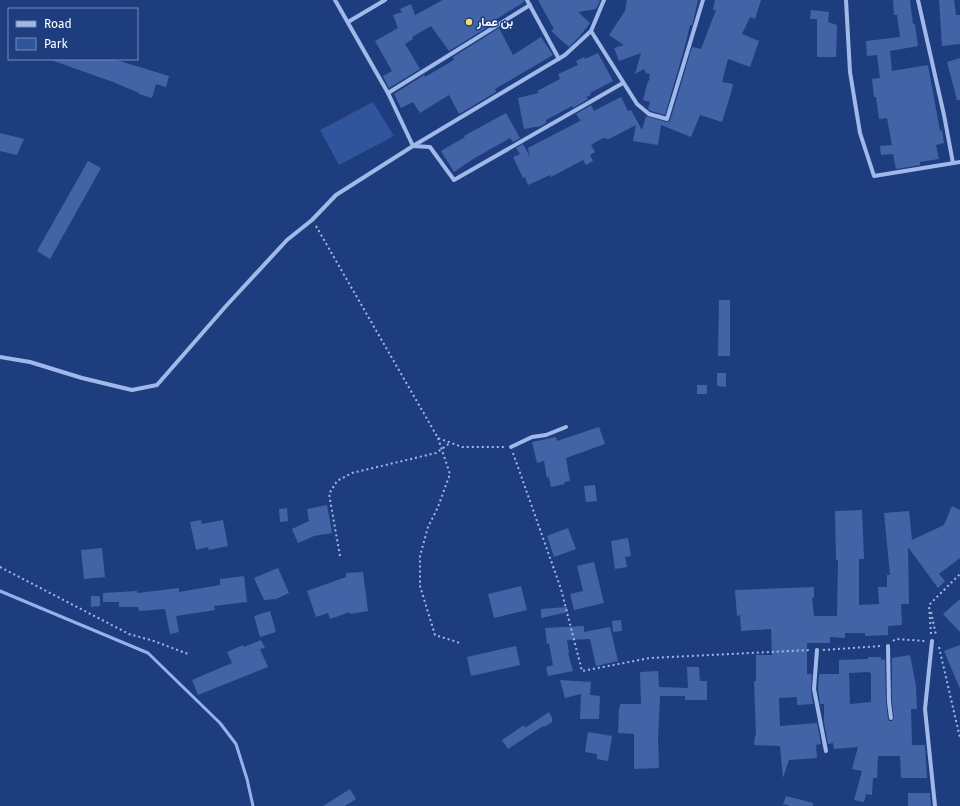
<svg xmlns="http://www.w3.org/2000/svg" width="960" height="806" font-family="'Fira Sans',Vazirmatn,sans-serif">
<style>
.green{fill:#30559d}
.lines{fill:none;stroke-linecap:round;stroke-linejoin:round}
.stream{stroke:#94b3ea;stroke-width:3}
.building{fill:#4264a6;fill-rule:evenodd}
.path{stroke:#a1b9e8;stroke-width:2;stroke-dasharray:2 3;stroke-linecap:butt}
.street{stroke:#a1b9e8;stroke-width:4}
.poi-dot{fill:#f7dc60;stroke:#1e3d7e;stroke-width:1.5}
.labels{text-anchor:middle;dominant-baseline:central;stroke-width:3;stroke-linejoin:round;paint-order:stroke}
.poi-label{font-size:12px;font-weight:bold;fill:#fff;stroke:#1e3d7e;text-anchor:start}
</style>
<rect width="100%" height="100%" fill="#1e3d7e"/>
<polygon class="green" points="373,102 394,136 339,165 320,130"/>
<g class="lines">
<polyline class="stream" points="0,591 148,653 220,723 236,744 247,779 253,806"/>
</g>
<g class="building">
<polygon points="443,0 524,0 524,2 506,13 495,20 496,22 449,51 431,26 412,37 413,39 405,44 420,69 389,88 383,76 392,71 375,41 398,28 393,15 402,12 400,9 411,4 415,15"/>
<polygon points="538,0 599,0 600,1 596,9 578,12 590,23 580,36 569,47 551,31 554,29"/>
<polygon points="627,0 698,0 694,18 692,25 690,25 685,46 665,115 651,111 648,109 650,102 643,100 648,81 650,80 649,78 650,74 646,73 644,69 635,74 641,53 619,61 614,48 624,45 609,35 625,11"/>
<polygon points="715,0 761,0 755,19 750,17 742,34 759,41 750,67 728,59 722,82 733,84 731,93 722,122 700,115 691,137 661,125 658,145 633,141 636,125 609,139 603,138 591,145 595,152 590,155 593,161 586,165 583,160 551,177 550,175 528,185 525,177 523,178 513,157 520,154 516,148 523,144 530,157 528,148 580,121 582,119 580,120 576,114 591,105 594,111 621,97 628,111 631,110 642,130 646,116 666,122 670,121 692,47 701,49 716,10 713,10"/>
<polygon points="893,0 910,0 913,24 915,24 918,46 890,51 892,71 928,65 940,131 942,130 944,143 936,145 939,159 920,162 920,165 896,169 893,154 881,155 880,146 892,145 887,118 879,119 876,97 874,97 872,79 880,78 877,55 867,56 866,41 900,37 897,15 894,15"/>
<polygon points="939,0 954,0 956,15 960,15 960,44 942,46"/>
<polygon points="811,10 829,12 828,22 837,25 836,57 817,57 817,19 810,19"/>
<polygon points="499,28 513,55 541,37 553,55 495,89 496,92 459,114 449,95 420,113 413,102 401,108 394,94 424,75 425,77 454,60 453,57"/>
<polygon points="598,53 613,81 590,93 591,95 586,97 588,99 573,108 572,106 546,120 546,123 541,126 524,129 518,98 539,93 537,91 560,79 558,74 578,65 576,61 584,57 585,59"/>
<polygon points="960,58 960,100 957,100 947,62"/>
<polygon points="51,59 113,59 169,76 166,87 156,84 152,98 139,94 139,93 113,82 51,60"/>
<polygon points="506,113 520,138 513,142 510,138 473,159 454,172 441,151 465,137 464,136"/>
<polygon points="0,133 24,139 17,155 0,151"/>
<polygon points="88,161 101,168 50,259 37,251"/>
<polygon points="719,300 730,300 730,356 718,356"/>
<polygon points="717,373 726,373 726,387 717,386"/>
<rect x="697" y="385" width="10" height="9"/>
<polygon points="599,427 605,444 566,458 570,481 564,482 565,484 551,487 549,477 547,478 544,461 537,463 532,442 556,437 557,441"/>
<polygon points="595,485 597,501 586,502 584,486"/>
<polygon points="327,505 332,533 314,536 298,543 292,529 309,521 307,509"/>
<polygon points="952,506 960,510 960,558 939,574 945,581 938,588 908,547 909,604 901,604 902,625 888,626 888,635 865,636 865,633 845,633 845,638 830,637 830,643 807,643 807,674 812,674 811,689 813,704 797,705 797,697 779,698 780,726 817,723 821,744 816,745 817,758 789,760 783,778 780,746 754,745 755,736 756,736 754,681 756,681 756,655 772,655 771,629 741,631 740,615 737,616 735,590 814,587 814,597 812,598 814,616 837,616 838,560 836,560 835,511 862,510 864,559 859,559 859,605 879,604 878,587 887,587 887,575 890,575 884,513 909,511 912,540 944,525"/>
<polygon points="287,508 288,521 280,522 279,509"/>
<polygon points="201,520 202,524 223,520 228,546 209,550 208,547 196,550 190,522"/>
<polygon points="568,528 576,549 554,557 547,536"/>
<polygon points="628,538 631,556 625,557 627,567 615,569 611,541"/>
<polygon points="102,548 105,577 84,579 81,550"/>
<polygon points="594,562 604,603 574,610 570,594 583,591 577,566"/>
<polygon points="278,568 289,593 276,599 264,600 254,578"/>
<polygon points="363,572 368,611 350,614 350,612 330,619 328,613 316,617 307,591 346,577 346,573"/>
<polygon points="244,576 247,602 214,606 215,610 176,616 179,632 170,634 165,609 139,611 138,607 119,607 119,602 103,602 103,593 137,591 137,593 179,588 179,592 220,585 220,579"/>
<polygon points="521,586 527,610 494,618 488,594"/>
<polygon points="91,596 100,596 100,606 91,607"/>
<polygon points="960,599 960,632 943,614"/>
<polygon points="567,607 568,612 541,618 541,609"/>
<polygon points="270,611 276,632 260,637 254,616"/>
<polygon points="621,620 622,631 613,632 612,621"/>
<polygon points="584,626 584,632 610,627 618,661 596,666 590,639 567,640 569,653 568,653 573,671 548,676 546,667 553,665 549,643 547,644 545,628"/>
<polygon points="261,640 265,648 260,649 268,667 198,695 192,680 232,663 227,652 243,645 244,647"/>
<polygon points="960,645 960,689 944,651"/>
<polygon points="516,646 520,665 471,676 467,657"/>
<path d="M910,655L916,686L917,709H911L912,745H925L927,778H901L900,756H878L877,778H873L872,795L866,794L864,802L854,800L862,771L852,769L858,747L834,749L833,743L828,744L824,722V704H820L818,689L819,674H839V660L868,659V657H881V660L885,659L886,702L888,719L889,721H892L894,718L892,702V658ZM868,672L871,673V702L850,704L849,673Z"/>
<polygon points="687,667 699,667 700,681 707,681 707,700 685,700 685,696 660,696 658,738 659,768 634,769 634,734 618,733 619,708 620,708 620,704 641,704 640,672 658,671 659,687 688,688"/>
<polygon points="560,680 591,682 590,695 600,696 599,719 580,719 581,694 565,698"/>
<polygon points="549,712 552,718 552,722 544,727 543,726 508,749 502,740 524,725 525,728"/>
<polygon points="588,732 612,736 608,761 597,759 597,754 585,752"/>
<polygon points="350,789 356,799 345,806 323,806"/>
<polygon points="908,793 930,793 931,806 908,806"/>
<polygon points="786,796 813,803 813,806 790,806 783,804"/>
</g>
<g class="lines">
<g class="path">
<polyline points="316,226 438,438 462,447 505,447"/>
<polyline points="438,438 450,474 438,507 428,527 420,556 420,586 435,635 460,643"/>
<polyline points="513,453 561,589 582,671 650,658 811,650"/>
<polyline points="340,556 329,494 337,481 352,473 436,453 450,443"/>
<polyline points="0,567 129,634 154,641 188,654"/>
<polyline points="931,612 936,635"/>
<polyline points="931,634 929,605 960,574"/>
<polyline points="893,641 896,639 926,641"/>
<polyline points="939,647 960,738"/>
<polyline points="823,650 881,646"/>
</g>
<g class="street">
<polyline points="335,0 388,93 413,146 430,147 454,180 623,83"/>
<polyline points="527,0 559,59"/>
<polyline points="846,0 850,72 860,133 874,176 960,162"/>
<polyline points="918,0 944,115 953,163"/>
<polyline points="348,22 385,0"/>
<polyline points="591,31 637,104 649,114 667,119 703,0"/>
<polyline points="388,93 530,5"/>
<polyline points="0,357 30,362 82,378 132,390 157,385 226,306 287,240 312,220 336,195 413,146 565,55 591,31 604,0"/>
<polyline points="511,447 532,437 546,435 566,427"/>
<polyline points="932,641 925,709 935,806"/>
<polyline points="888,646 889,702 891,718"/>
<polyline points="817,650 814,689 826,751"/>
</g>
</g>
<circle class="poi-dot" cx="469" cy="22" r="4"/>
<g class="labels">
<g class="poi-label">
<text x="477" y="22">بن عمار</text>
</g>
</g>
<rect x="8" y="8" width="130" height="52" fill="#1e3d7e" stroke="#788bb2"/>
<rect x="16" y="21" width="20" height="6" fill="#a1b9e8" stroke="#788bb2"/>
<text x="44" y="28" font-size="12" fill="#ffffff">Road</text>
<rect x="16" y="38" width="20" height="12" fill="#30559d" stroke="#788bb2"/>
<text x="44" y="48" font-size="12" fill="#ffffff">Park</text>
</svg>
